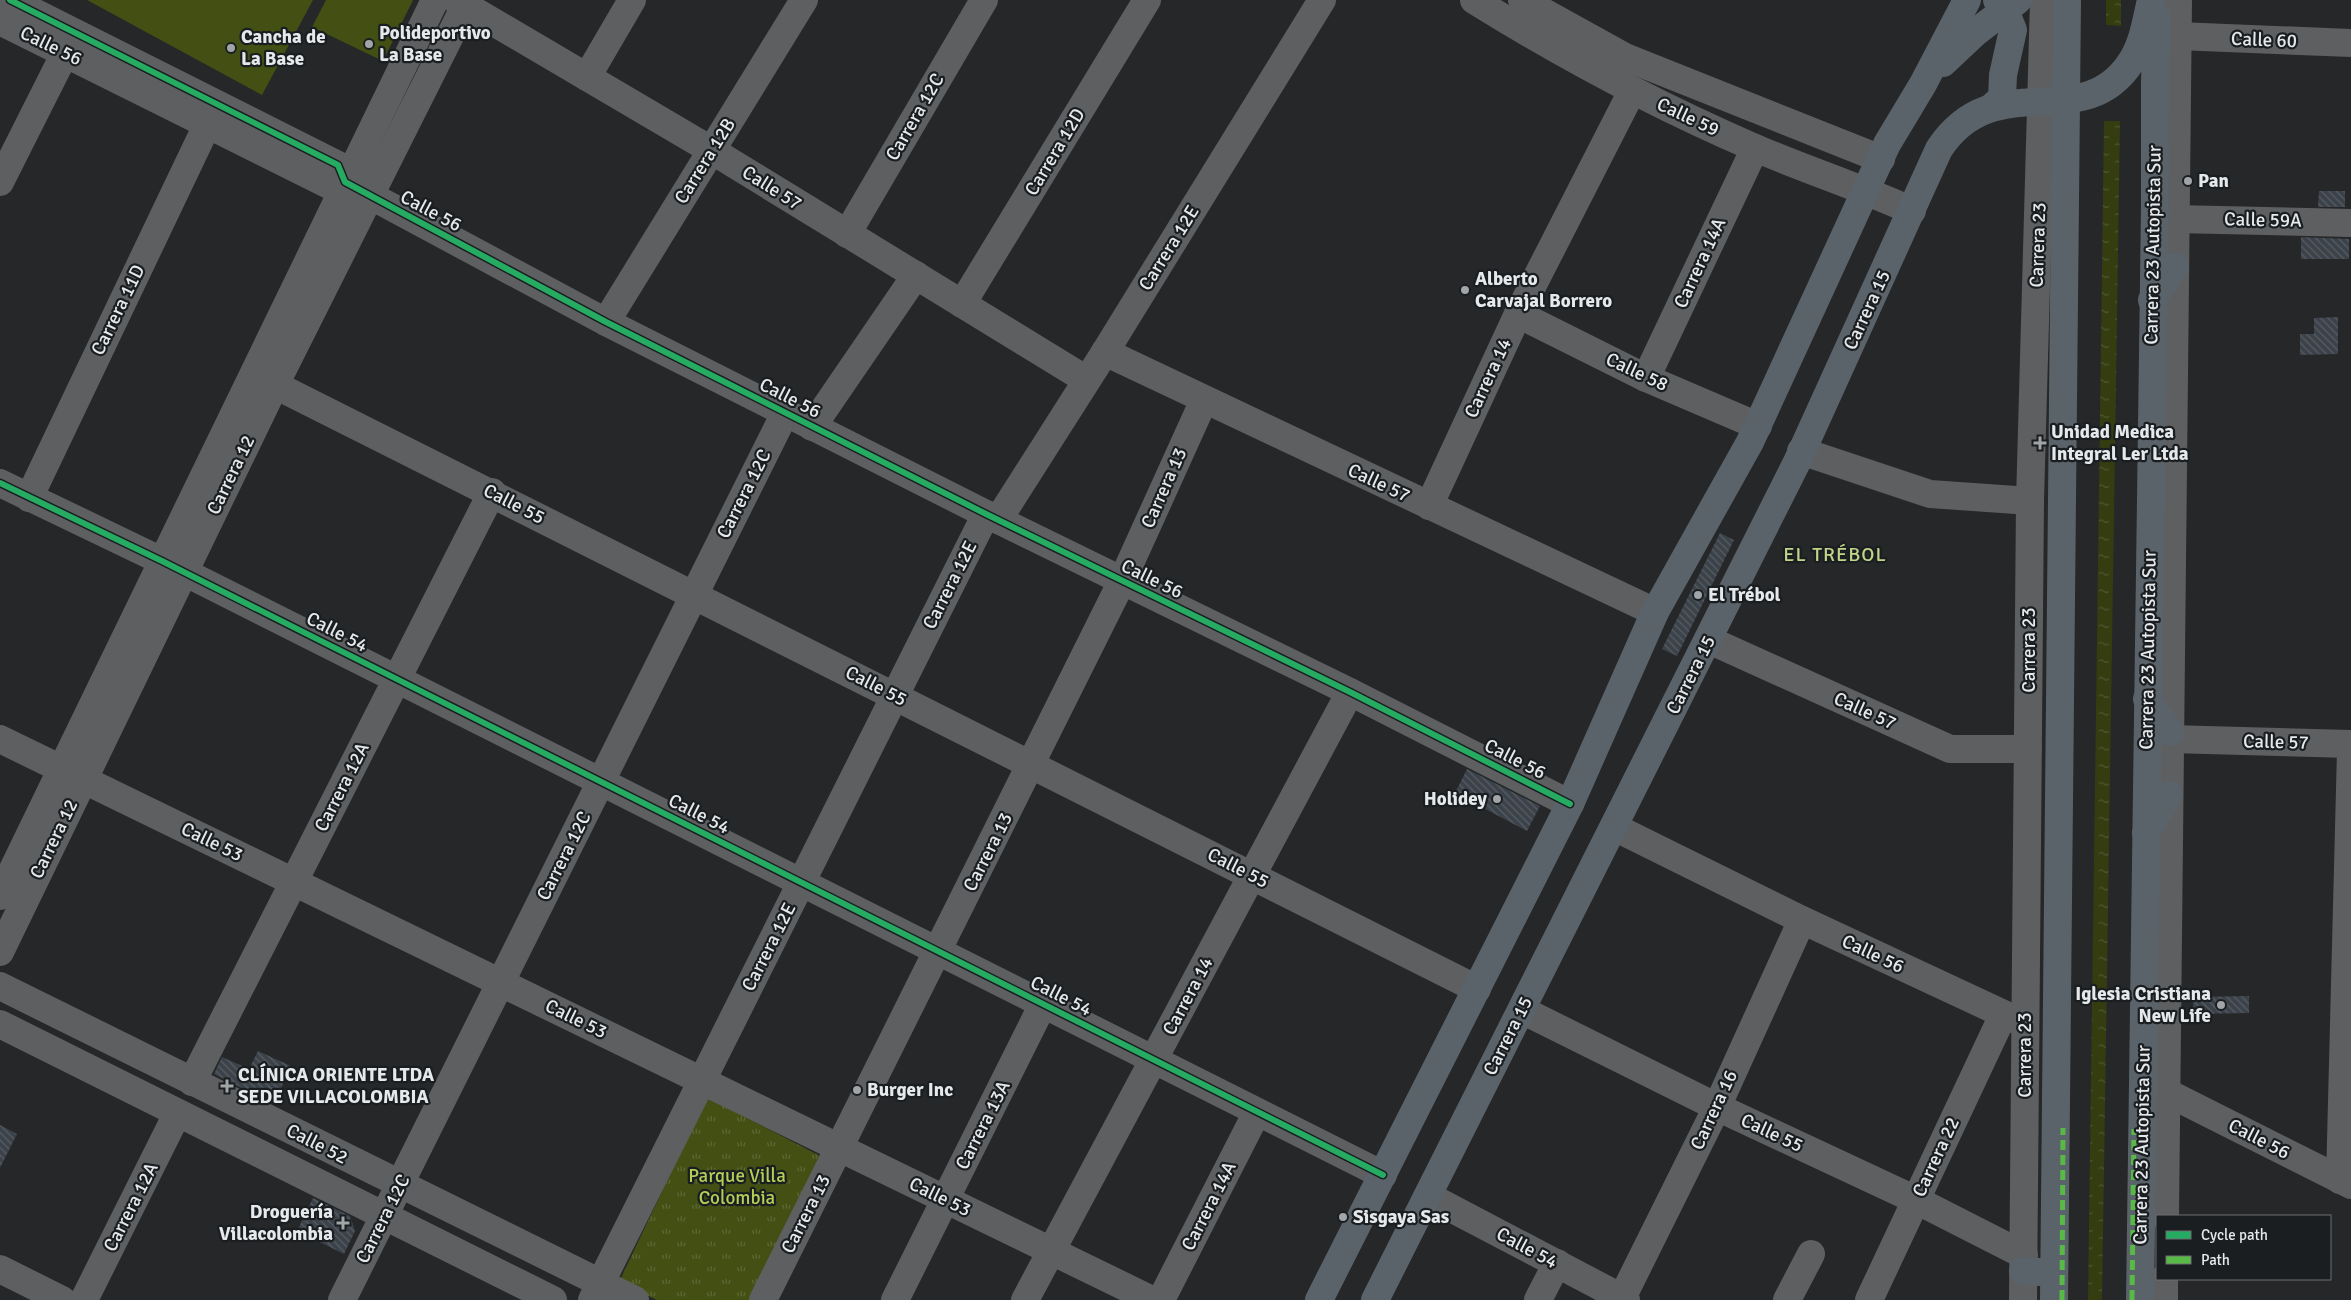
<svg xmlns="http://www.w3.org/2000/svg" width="2351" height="1300" font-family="Signika,sans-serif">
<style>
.park{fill:url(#park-tufts)}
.pitch{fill:#434f13}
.water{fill:url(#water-ripples)}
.building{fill:url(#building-back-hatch)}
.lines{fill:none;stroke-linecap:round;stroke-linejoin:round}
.minor{stroke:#5e5f61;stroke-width:28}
.major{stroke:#5b636a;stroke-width:28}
.quiet{stroke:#58b947;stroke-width:5;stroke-dasharray:10 5;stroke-linecap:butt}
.cycleway-casing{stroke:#1a1e21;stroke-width:9}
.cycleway{stroke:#26ab63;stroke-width:6}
.poi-dot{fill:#a2a5a7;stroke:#1a1e21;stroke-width:2}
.labels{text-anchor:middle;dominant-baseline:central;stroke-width:4.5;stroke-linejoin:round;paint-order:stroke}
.poi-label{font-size:19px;font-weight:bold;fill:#e6e9eb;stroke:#1a1e21;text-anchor:start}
.street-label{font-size:19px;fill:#e6e9eb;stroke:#1a1e21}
.park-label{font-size:19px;fill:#b4ce57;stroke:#1a1e21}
.neighbourhood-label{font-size:20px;letter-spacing:1px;fill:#c1d489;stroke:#1a1e21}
</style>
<defs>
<pattern id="park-tufts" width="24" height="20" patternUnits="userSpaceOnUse" patternTransform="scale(1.25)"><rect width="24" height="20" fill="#434f13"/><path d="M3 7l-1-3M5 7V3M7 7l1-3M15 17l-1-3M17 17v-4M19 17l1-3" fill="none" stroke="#5e6836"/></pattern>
<pattern id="water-ripples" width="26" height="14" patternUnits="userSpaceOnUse" patternTransform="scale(1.25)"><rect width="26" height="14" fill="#343c10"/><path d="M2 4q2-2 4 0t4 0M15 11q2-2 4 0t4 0" fill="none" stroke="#515833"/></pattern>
<pattern id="building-back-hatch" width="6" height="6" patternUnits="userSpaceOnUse" patternTransform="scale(1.25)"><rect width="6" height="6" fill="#3b4249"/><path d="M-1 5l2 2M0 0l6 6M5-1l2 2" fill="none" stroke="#575d63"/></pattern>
</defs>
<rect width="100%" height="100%" fill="#252729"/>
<polygon class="park" points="707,1097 824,1158 752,1300 657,1300 619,1282"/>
<g class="pitch">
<polygon points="87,0 313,0 262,95"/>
<polygon points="326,0 413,0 383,61 312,27"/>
</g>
<g class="water">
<polygon points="2106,0 2121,0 2121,26 2106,25"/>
<polygon points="2104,121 2120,121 2102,1300 2088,1300"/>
</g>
<g class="building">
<polygon points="2319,191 2345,191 2345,207 2318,207"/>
<polygon points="2301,237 2349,239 2349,259 2301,259"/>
<polygon points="2338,317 2338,354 2300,355 2300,334 2314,334 2314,318"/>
<polygon points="1720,533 1734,540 1677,656 1662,649"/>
<polygon points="1467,769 1540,806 1527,831 1455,793"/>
<polygon points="2249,996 2249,1013 2193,1014 2193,997"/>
<polygon points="258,1051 291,1066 274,1104 214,1074 222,1057 249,1069"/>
<polygon points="0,1125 17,1134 0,1168"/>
<polygon points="313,1198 350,1216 355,1231 344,1254 297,1231"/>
</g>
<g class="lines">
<g class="minor">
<polyline points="10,0 338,165 345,182 606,322 986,514 1350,692 1570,804"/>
<polyline points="456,0 711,150 1085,379"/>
<path d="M1474,0C1564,56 1656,105 1753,147C1806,170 1860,187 1912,211"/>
<polyline points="1522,0 1625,57 1881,159"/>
<polyline points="0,21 329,185 345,182"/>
<polyline points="2178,36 2351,43"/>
<polyline points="587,77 632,0"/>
<polyline points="0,182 65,53"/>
<polyline points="2175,219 2351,223"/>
<polyline points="847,234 984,0"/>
<polyline points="962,304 1147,0"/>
<polyline points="1518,314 1646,378 1758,426"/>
<polyline points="606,322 804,0"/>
<polyline points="1105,352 1655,612"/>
<polyline points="1646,378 1755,148"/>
<polyline points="275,385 1477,989"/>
<polyline points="812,427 916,275"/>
<polyline points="1801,451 1930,494 2030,501"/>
<polyline points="0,483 162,561 1383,1175"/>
<polyline points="29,498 208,123"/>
<polyline points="1429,506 1518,314 1632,91"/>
<polyline points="998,520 1105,352 1322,0"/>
<polyline points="1709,640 1950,749 2028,749"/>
<polyline points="0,739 1152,1300"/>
<polyline points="2170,739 2351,744"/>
<polyline points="1614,827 1802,920 2025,1024"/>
<polyline points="0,896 435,0"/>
<polyline points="0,952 275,385 468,0"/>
<polyline points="0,986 635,1300"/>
<polyline points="1522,1010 1717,1107 1916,1200 2024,1255"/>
<polyline points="0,1024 553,1300"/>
<polyline points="192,1082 492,492"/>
<polyline points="2166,1092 2351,1185"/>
<polyline points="2340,1180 2351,750"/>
<polyline points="1428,1196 1626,1300"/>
<polyline points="2165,1216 2178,0"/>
<polyline points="0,1269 62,1300"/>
<polyline points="1622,1298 1717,1107 1802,920"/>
<polyline points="84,1300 177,1114"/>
<polyline points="342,1300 785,413"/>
<polyline points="592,1300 986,514"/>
<polyline points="763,1300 1122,581 1204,400"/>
<polyline points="895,1300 1043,1004"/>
<polyline points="1025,1300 1350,692"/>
<polyline points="1161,1300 1257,1112"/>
<polyline points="1538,1300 1557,1263"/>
<polyline points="1787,1300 1811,1254"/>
<polyline points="1869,1300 2003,1015"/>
<polyline points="2023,1300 2030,501 2044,0"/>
<polyline points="2164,1300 2164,1279"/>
</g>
<g class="major">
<polyline points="1943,63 1976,32 2018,0"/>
<polyline points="1992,107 2002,98 2003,75 2013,30 2004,8 1997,0"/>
<polyline points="2152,300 2175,267"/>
<polyline points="2147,699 2170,732"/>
<polyline points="2146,833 2169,795"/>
<polyline points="2023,1271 2054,1273"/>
<polyline points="1319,1300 1570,804 1655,612 1750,442 1887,144 1923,84 1967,0"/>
<path d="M1375,1300L1797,462L1939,149C1995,64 2082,137 2131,62C2143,44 2146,21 2151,0"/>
<polyline points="2054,1300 2067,0"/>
<polyline points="2140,1300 2155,207 2155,82 2157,17"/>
</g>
<g class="quiet">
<polyline points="2062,1300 2063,1128"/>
<polyline points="2132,1300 2134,1129"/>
</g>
<defs>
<g id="cycleway">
<polyline points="10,0 338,165 345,182 606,322 986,514 1350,692 1570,804"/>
<polyline points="0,483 162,561 1383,1175"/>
</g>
</defs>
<use href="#cycleway" class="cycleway-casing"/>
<use href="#cycleway" class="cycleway"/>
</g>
<g class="poi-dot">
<circle cx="369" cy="44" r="5"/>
<circle cx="231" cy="48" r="5"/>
<circle cx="2188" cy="181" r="5"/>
<circle cx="1465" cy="290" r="5"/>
<path d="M2037.5 435.5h5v5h5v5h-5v5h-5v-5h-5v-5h5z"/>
<circle cx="1698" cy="595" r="5"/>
<circle cx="1497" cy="799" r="5"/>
<circle cx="2221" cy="1005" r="5"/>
<path d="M224.5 1078.5h5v5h5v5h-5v5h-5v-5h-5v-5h5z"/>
<circle cx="857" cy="1090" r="5"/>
<circle cx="1343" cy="1217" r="5"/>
<path d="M340.5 1215.5h5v5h5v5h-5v5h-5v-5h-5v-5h5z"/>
</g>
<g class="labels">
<g class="poi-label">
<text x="379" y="33">Polideportivo<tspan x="379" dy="22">La Base</tspan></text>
<text x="241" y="37">Cancha de<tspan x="241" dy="22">La Base</tspan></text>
<text x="2198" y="181">Pan</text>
<text x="1475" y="279">Alberto<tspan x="1475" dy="22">Carvajal Borrero</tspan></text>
<text x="2051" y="432">Unidad Medica<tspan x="2051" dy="22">Integral Ler Ltda</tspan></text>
<text x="1708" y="595">El Trébol</text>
<text x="1487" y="799" text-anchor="end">Holidey</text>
<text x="2211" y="994" text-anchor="end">Iglesia Cristiana<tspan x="2211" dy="22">New Life</tspan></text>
<text x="238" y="1075">CLÍNICA ORIENTE LTDA<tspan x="238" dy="22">SEDE VILLACOLOMBIA</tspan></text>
<text x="867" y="1090">Burger Inc</text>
<text x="333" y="1212" text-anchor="end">Droguería<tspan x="333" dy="22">Villacolombia</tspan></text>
<text x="1353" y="1217">Sisgaya Sas</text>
</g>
<g class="street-label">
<text transform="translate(2264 40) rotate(2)">Calle 60</text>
<text transform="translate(51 46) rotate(26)">Calle 56</text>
<text transform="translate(915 117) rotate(-60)">Carrera 12C</text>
<text transform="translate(1688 117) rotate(25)">Calle 59</text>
<text transform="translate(1055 152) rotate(-59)">Carrera 12D</text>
<text transform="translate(705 161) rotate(-58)">Carrera 12B</text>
<text transform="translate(772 188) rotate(32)">Calle 57</text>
<text transform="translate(431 211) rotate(28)">Calle 56</text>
<text transform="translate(2263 220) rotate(1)">Calle 59A</text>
<text transform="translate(2038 245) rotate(-88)">Carrera 23</text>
<text transform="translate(2153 245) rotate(-89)">Carrera 23 Autopista Sur</text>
<text transform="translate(1169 248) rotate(-58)">Carrera 12E</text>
<text transform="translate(1700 263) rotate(-65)">Carrera 14A</text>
<text transform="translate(118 310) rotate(-64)">Carrera 11D</text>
<text transform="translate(1867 310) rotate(-65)">Carrera 15</text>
<text transform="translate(1637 372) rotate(25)">Calle 58</text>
<text transform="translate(1488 378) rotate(-65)">Carrera 14</text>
<text transform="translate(790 398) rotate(27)">Calle 56</text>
<text transform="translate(231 475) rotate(-64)">Carrera 12</text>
<text transform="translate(1379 483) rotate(25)">Calle 57</text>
<text transform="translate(1164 488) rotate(-66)">Carrera 13</text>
<text transform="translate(744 494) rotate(-63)">Carrera 12C</text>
<text transform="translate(514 504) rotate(27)">Calle 55</text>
<text transform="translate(1152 579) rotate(26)">Calle 56</text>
<text transform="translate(950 585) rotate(-63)">Carrera 12E</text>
<text transform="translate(337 632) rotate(27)">Calle 54</text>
<text transform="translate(2029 650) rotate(-90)">Carrera 23</text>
<text transform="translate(2148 650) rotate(-89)">Carrera 23 Autopista Sur</text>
<text transform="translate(1691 675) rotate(-63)">Carrera 15</text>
<text transform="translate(876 686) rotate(27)">Calle 55</text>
<text transform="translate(1865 711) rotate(24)">Calle 57</text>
<text transform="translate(2276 742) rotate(1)">Calle 57</text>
<text transform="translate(1515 759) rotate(27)">Calle 56</text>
<text transform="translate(342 787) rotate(-63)">Carrera 12A</text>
<text transform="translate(699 814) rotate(27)">Calle 54</text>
<text transform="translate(54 839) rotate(-64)">Carrera 12</text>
<text transform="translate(212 842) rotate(26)">Calle 53</text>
<text transform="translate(988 852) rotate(-63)">Carrera 13</text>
<text transform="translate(564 856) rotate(-63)">Carrera 12C</text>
<text transform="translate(1238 868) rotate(27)">Calle 55</text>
<text transform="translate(769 947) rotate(-63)">Carrera 12E</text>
<text transform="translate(1873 954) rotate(25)">Calle 56</text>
<text transform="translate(1061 996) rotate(27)">Calle 54</text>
<text transform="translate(1188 996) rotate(-62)">Carrera 14</text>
<text transform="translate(576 1019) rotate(26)">Calle 53</text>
<text transform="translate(1508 1036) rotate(-63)">Carrera 15</text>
<text transform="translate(2025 1055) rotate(-90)">Carrera 23</text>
<text transform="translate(1714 1110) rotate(-65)">Carrera 16</text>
<text transform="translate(983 1125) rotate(-63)">Carrera 13A</text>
<text transform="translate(1772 1133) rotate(25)">Calle 55</text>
<text transform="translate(2259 1139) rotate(27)">Calle 56</text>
<text transform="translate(317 1144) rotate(27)">Calle 52</text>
<text transform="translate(2142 1145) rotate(-89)">Carrera 23 Autopista Sur</text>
<text transform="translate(1936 1157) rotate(-65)">Carrera 22</text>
<text transform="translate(940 1197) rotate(26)">Calle 53</text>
<text transform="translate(1209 1206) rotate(-63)">Carrera 14A</text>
<text transform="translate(131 1207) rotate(-63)">Carrera 12A</text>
<text transform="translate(806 1214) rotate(-63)">Carrera 13</text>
<text transform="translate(383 1219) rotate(-63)">Carrera 12C</text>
<text transform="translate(1527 1248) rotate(28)">Calle 54</text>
</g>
<g class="park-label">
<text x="737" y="1176">Parque Villa<tspan x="737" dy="22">Colombia</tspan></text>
</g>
<g class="neighbourhood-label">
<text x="1835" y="554">EL TRÉBOL</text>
</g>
</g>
<rect x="2156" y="1215" width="175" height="65" fill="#1a1e21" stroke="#6c6f72"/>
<rect x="2166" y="1231" width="25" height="8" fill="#26ab63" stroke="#6c6f72"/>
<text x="2201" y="1240" font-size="15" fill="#e6e9eb">Cycle path</text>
<rect x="2166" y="1256" width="25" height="8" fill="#58b947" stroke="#6c6f72"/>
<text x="2201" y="1265" font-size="15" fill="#e6e9eb">Path</text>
</svg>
